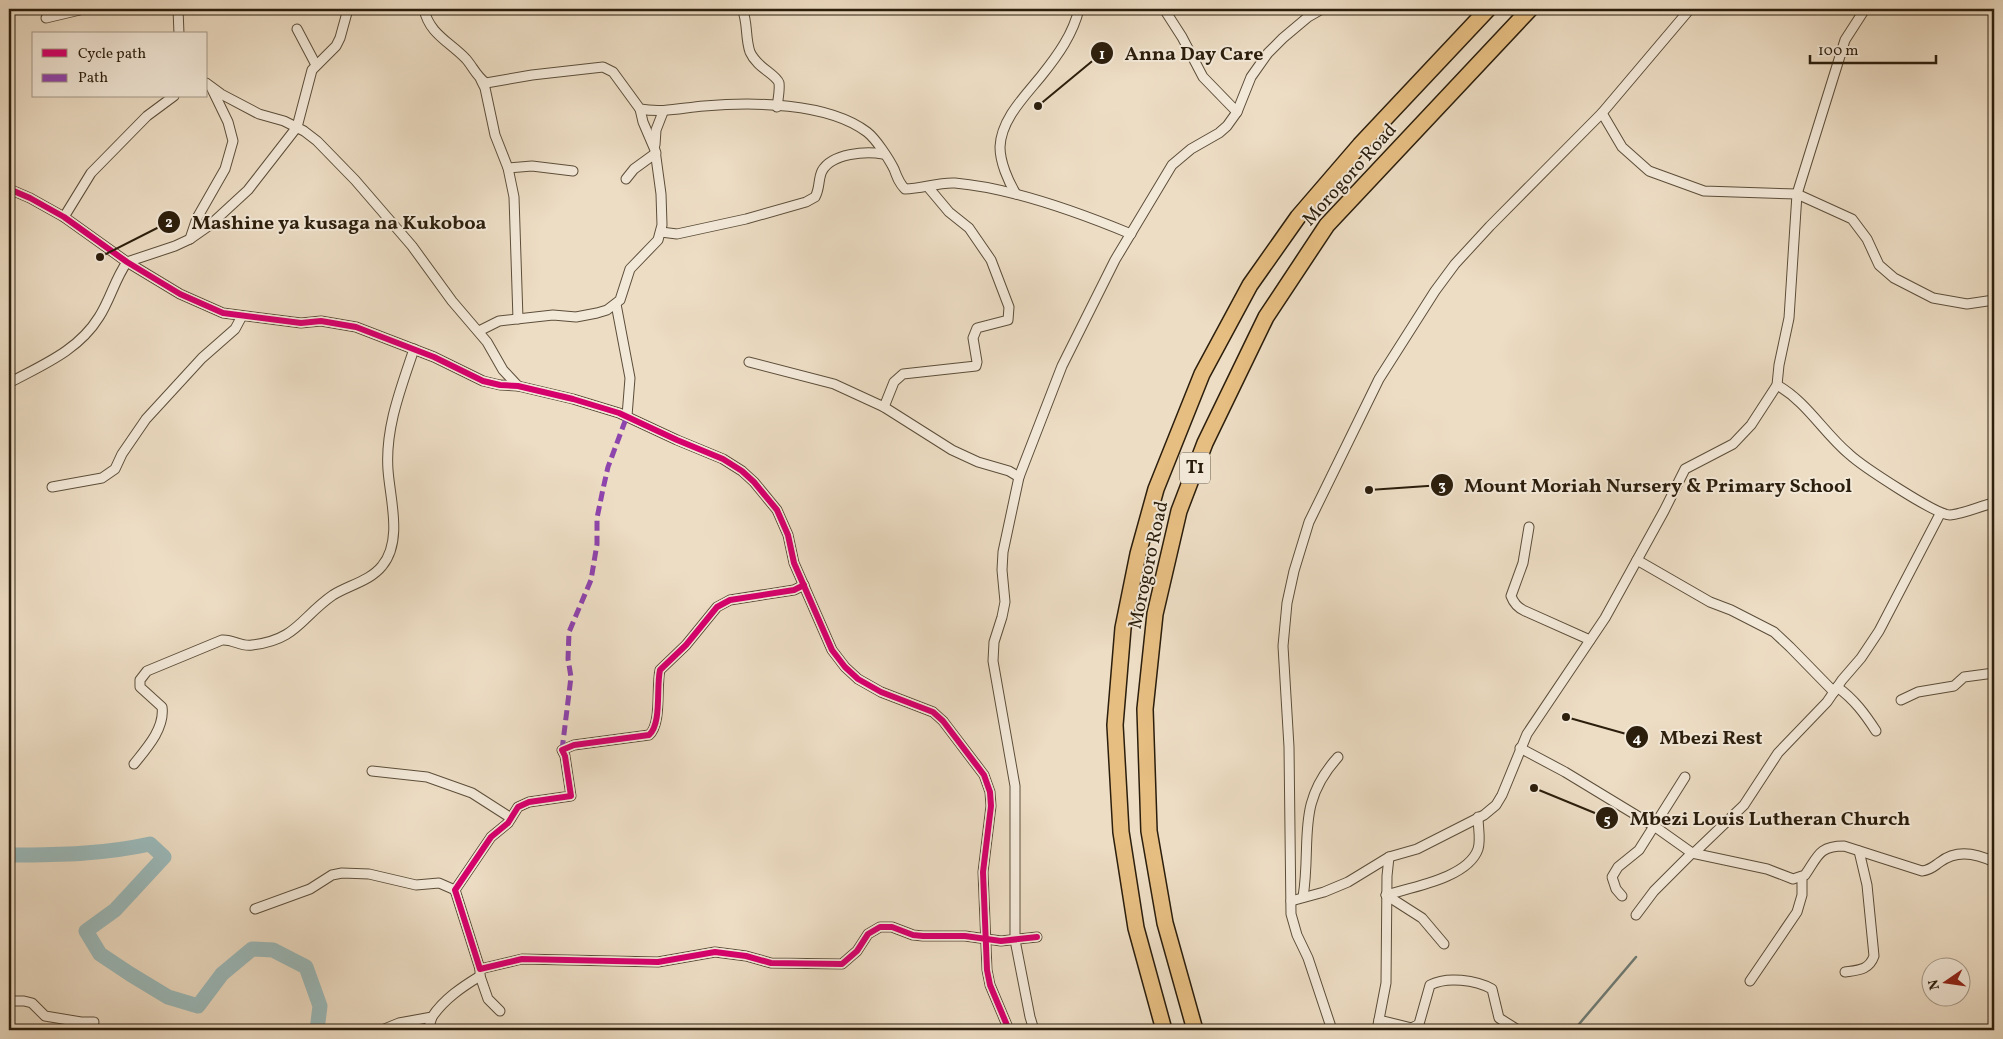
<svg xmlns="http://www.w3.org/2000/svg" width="2003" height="1039" font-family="Vollkorn,serif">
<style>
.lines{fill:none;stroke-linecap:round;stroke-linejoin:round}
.stream{stroke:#6e7c75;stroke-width:2.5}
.river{stroke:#9bbabb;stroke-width:15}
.minor-casing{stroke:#5c4e3a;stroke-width:11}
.trunk-casing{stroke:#2b1e0c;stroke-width:18}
.minor{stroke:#f3e9d9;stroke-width:9}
.trunk{stroke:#e6be82;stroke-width:15}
.quiet{stroke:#8e44ad;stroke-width:5;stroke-dasharray:10 5;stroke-linecap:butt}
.cycleway-casing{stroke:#f3e9d9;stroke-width:9}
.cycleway{stroke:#d6006c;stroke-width:6}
.labels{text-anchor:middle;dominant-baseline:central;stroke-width:4;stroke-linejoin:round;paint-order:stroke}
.shield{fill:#f3e9d9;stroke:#675b4a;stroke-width:1}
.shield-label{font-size:18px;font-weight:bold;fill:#2b1e0c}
.street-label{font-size:19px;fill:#2b1e0c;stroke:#f3e9d9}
.leader{fill:none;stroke:#2b1e0c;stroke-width:2}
.callout-dot{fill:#2b1e0c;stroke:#f3e9d9;stroke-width:2}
.mark-label{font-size:15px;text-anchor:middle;font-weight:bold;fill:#fff}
.callout-label{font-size:20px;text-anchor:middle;font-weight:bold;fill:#2b1e0c;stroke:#f3e9d9;stroke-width:4;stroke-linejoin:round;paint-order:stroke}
</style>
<rect width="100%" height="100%" fill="#edddc4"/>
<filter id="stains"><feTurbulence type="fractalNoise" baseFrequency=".004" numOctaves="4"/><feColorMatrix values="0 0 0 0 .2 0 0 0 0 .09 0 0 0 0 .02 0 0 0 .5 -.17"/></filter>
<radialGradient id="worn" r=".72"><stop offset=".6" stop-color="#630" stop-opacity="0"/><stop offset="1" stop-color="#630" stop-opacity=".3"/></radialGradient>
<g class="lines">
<polyline class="stream" points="1574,1030 1636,957"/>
<path class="river" d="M9,858L13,855C60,855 105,854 150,844L164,857L115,910L86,931L100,954L130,974L168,997L198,1006L222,974L252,949L273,950L306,967L320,1006L317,1030"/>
<defs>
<g id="minor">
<polyline points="178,9 179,34"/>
<path d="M424,9C429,34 450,42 466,59C473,67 477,77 486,83L532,75L603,67L613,72L640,109C663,113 681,108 704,106C752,102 827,102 867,132C876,139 889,159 894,169C897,177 899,183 905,189C922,189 938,182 955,183C1012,188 1078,212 1131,234"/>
<path d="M742,9C748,21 745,38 750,52C757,68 776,74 779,83C780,90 778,99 777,107"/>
<polyline points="1164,9 1182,37 1203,77 1237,112"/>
<polyline points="46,18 84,9"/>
<polyline points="297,29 316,65"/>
<polyline points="481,80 485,88 495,135 508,168 514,197 518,319"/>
<polyline points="206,83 221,94 259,114 284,121 304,131 317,141 355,180 412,246 452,301 487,342 503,370 518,386"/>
<polyline points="1602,113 1622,147 1649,171 1704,191 1797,194 1852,219 1867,239 1879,265 1894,278 1933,298 1967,304 1994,300"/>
<polyline points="655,145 656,130 663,112"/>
<polyline points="508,168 532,166 573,171"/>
<polyline points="626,179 634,169 656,153"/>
<polyline points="9,189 30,198 64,217 127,262 180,294 223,313 301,323 321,321 356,327 434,357 483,381 500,385 518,386 573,399 619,413 677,440 723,459 742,471 754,482 777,510 788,535 794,563 832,650 845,667 858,679 881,692 933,712 943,721 984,775 990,792 991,806 983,872 987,970 990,985 1009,1030"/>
<path d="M1016,194C1008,181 1000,162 1000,147C1001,119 1026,95 1042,75C1058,55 1073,34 1079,9"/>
<polyline points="64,217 91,173 147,116 174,96"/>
<path d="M661,232L677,234L746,219L806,202L815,197C820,189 818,179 822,171C832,153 866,151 883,154"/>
<polyline points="190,239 197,218 225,169 233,141 228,122 212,89"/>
<polyline points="616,304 630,378 627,416"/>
<polyline points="479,331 499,321 553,315 576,317 597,313 607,310 620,300 630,269 658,240 662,225 661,194 655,150 643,122 640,109"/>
<polyline points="749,362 834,384 884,407 952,450 978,462 1009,471 1019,477"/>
<path d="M9,383C42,365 78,351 99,317C110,300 115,279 127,262L175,246L190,239L210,225L248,190L297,127L312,70L336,46L340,38L348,9"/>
<path d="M1777,385C1807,402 1823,432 1849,454C1862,466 1936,515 1950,515C1964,514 1980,506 1994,503"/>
<polyline points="884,407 894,382 903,374 976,366 977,362 973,338 977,328 1008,320 1009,307 991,260 969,228 949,212 928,187"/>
<polyline points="52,487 102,478 115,469 122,454 146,419 202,358 235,329 242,316"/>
<path d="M1529,527L1523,563L1511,596C1514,604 1518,608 1525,611L1590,640"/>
<polyline points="1637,560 1710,602 1731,610 1774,632 1790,647 1834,692"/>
<path d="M804,585L794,590L730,600L717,607L686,645L660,670C656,687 662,724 649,735L574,745L562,750L565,756L571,796L529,802L518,807L508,823L491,837L455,890L480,969L522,959L658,962L715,952L746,956L771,963L842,964L857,951L868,934L880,927H892L913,935L923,936H965L1001,941L1037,937"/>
<path d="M1837,687C1854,699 1865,714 1876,731"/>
<polyline points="1901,700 1918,692 1954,686 1964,677 1994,673"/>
<path d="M1520,748L1565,772L1654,826L1692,853L1767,869L1793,879L1805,875C1818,857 1818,846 1844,846L1922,871C1931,870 1934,866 1940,862C1957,849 1976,853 1994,862"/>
<path d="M134,764C147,748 165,728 162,707L140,687V680L147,671L222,640C233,639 241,647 252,645C297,640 301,617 333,595C349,585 370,581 382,566C403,541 390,499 388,470C385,428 401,388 414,349"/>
<polyline points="372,771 427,777 472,793 511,818"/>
<polyline points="1694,853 1744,805 1778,753 1827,702 1842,680 1861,658 1879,631 1940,514"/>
<path d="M1386,895C1412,887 1468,878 1478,849C1481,840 1478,827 1478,817"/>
<polyline points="1386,895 1422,918 1444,944"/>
<polyline points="1622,896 1616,889 1612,877 1618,867 1639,850 1685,777"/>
<path d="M1303,897C1312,841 1295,804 1338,757"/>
<polyline points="1291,901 1324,892 1348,882 1389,857 1417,849 1484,815 1496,805 1502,795 1527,734 1605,618 1664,511 1685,469 1733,444 1751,425 1777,385 1779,365 1789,318 1797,194 1845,40 1865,9"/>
<polyline points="255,909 310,889 332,875 342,873 369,874 416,885 439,883 455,890"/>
<polyline points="1636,915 1654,891 1692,853"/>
<path d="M1845,972C1859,970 1869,970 1874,956L1867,885L1859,851"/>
<polyline points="480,976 488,999 500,1011"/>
<polyline points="1750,981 1797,912 1802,895 1802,877"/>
<polyline points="9,1001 24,1001 32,1003 45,1016 81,1022 94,1022"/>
<path d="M1379,1020L1412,1028L1419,1024L1430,985C1447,976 1476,980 1492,989L1499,1018L1518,1030"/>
<path d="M382,1030L399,1023L432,1017C444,999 462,987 480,976V969"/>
<polyline points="428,1030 432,1017"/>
<polyline points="1034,1030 1030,1017 1015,940 1015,786 993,661 994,642 1002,617 1005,602 1002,570 1003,552 1019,477 1062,366 1115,260 1172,165 1191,149 1219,133 1227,126 1237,112 1251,77 1268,53 1283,38 1308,17 1322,9"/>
<polyline points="1332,1030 1308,958 1297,935 1291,914 1289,747 1283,646 1287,603 1294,571 1309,522 1379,379 1435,291 1455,264 1490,226 1602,113 1690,9"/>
<polyline points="1377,1030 1386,983 1387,876 1389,857"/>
</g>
<g id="trunk">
<polyline points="1164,1030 1136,928 1121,832 1115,725 1123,628 1138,554 1156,489 1202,374 1250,285 1298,217 1360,145 1488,9"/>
<polyline points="1195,1030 1165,923 1149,831 1145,709 1155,614 1179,511 1205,443 1266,317 1327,225 1530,9"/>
</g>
</defs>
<use href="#minor" class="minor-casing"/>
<use href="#trunk" class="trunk-casing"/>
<use href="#minor" class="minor"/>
<use href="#trunk" class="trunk"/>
<polyline class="quiet" points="562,750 571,677 568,659 569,632 591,580 597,544 597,518 603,489 608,467 627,416"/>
<defs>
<g id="cycleway">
<polyline points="9,189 30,198 64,217 127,262 180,294 223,313 301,323 321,321 356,327 434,357 483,381 500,385 518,386 573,399 619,413 677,440 723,459 742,471 754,482 777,510 788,535 794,563 832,650 845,667 858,679 881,692 933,712 943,721 984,775 990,792 991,806 983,872 987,970 990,985 1009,1030"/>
<path d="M804,585L794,590L730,600L717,607L686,645L660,670C656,687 662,724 649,735L574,745L562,750L565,756L571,796L529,802L518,807L508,823L491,837L455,890L480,969L522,959L658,962L715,952L746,956L771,963L842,964L857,951L868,934L880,927H892L913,935L923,936H965L1001,941L1037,937"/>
</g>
</defs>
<use href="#cycleway" class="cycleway-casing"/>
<use href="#cycleway" class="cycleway"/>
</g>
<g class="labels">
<rect class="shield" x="1180" y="452.5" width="30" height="31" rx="4"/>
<g class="shield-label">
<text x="1195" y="468">T1</text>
</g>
<g class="street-label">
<text transform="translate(1350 175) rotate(-48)">Morogoro Road</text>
<text transform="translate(1149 565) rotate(-78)">Morogoro Road</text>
</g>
</g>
<path class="leader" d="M1038 106L1102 53M100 257L169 222M1369 490L1442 485M1566 717L1637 737M1534 788L1607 818"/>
<g class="callout-dot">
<circle cx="1038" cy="106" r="5"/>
<circle cx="100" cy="257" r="5"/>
<circle cx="1369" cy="490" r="5"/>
<circle cx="1566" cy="717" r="5"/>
<circle cx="1534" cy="788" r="5"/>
<circle cx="1102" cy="53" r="12"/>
<circle cx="169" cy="222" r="12"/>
<circle cx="1442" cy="485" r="12"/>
<circle cx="1637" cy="737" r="12"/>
<circle cx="1607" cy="818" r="12"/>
</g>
<g class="mark-label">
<text x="1102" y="59">1</text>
<text x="169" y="227">2</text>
<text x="1442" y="490">3</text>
<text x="1637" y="743">4</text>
<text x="1607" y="824">5</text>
</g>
<g class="callout-label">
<text x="1194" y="60">Anna Day Care</text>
<text x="339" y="229">Mashine ya kusaga na Kukoboa</text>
<text x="1658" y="492">Mount Moriah Nursery &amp; Primary School</text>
<text x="1711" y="744">Mbezi Rest</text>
<text x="1770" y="825">Mbezi Louis Lutheran Church</text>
</g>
<rect width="2003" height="1039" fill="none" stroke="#edddc4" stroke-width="30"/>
<rect x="10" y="10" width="1983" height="1019" fill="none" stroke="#2b1e0c" stroke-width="2.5"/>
<rect x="15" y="15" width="1973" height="1009" fill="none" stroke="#2b1e0c"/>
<rect x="32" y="32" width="175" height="65" fill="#f3e9d9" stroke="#a39887"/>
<rect x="42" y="49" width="25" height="8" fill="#d6006c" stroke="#a39887"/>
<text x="78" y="58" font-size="15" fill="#2b1e0c">Cycle path</text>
<rect x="42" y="74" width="25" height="8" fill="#8e44ad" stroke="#a39887"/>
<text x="78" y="82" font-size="15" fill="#2b1e0c">Path</text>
<g transform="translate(1946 982) rotate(257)"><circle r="24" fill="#f3e9d9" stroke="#a39887"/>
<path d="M0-4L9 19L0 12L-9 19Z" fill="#8f2418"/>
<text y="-8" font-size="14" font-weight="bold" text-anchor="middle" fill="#2b1e0c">N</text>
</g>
<path d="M1810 55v8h126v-8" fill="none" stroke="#2b1e0c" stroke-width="2.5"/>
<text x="1818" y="55" font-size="15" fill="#2b1e0c" stroke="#f3e9d9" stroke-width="4" paint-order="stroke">100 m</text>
<rect width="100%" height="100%" filter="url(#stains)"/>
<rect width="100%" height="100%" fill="url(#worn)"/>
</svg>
